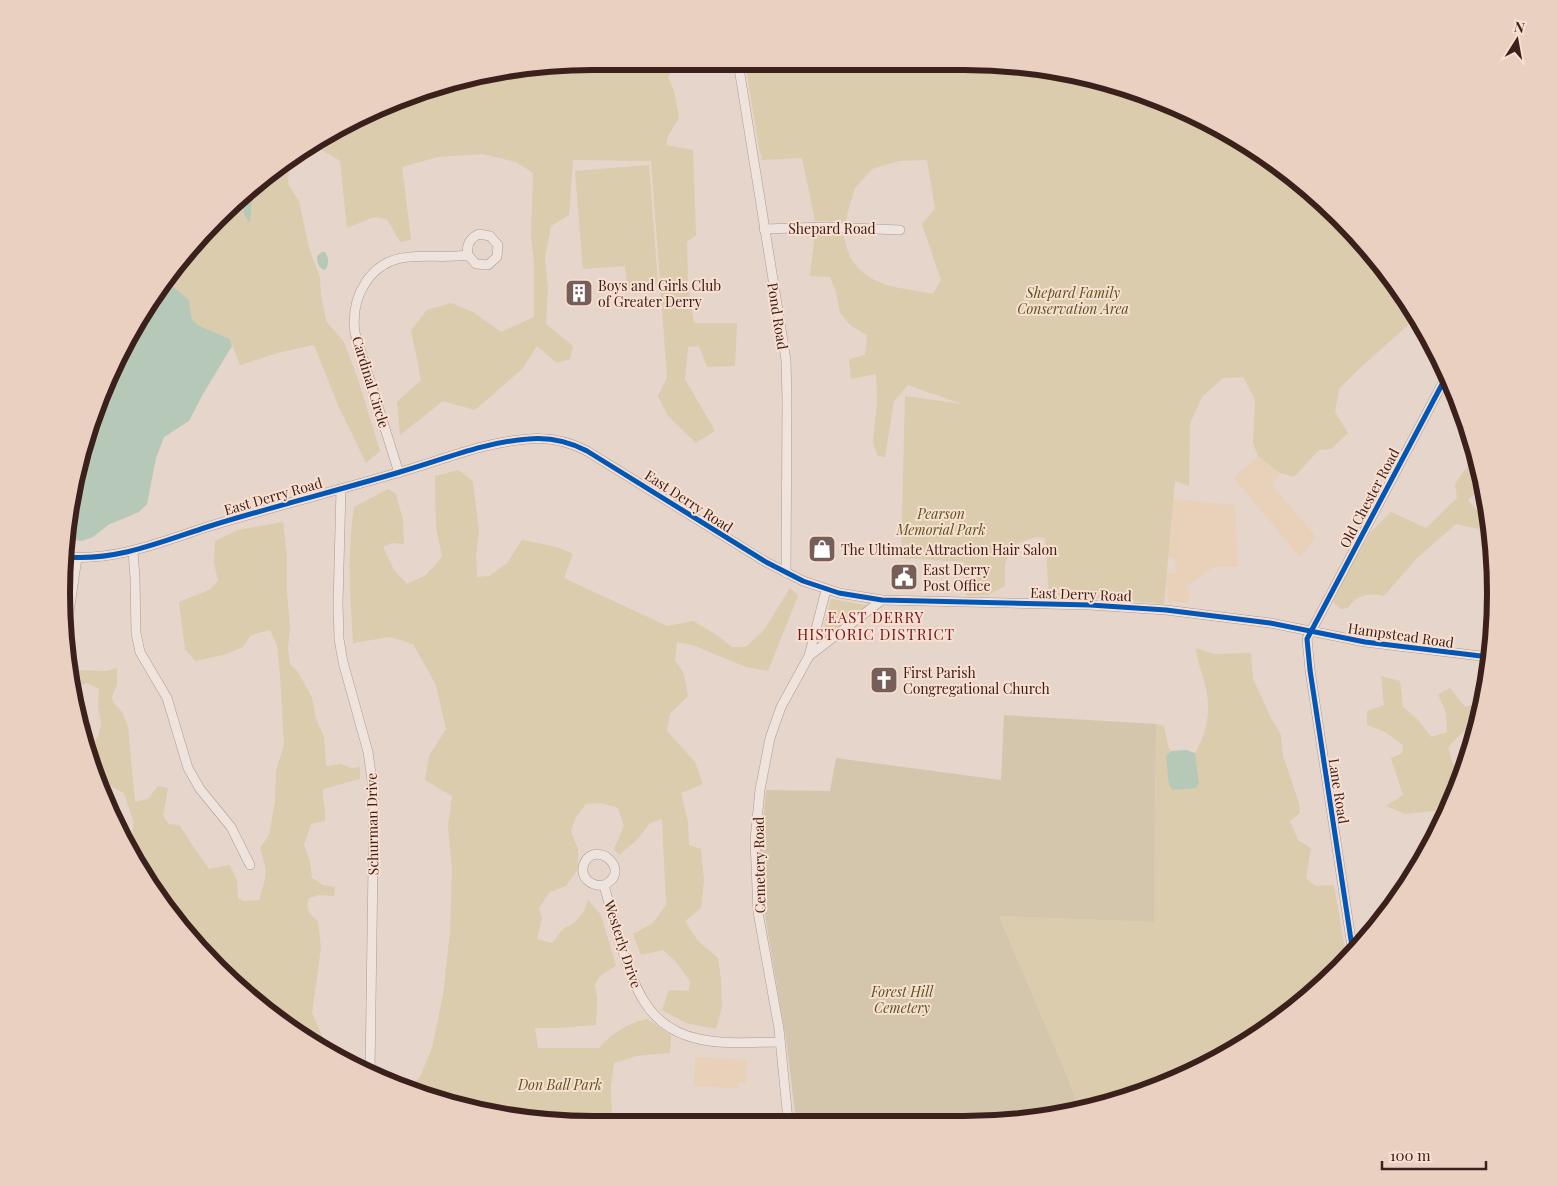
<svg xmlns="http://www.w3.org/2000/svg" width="1557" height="1186" font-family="'Playfair Display',serif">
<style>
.farmland{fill:#e8d0b9}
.green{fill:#daccac}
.cemetery{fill:#d4c6ac}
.water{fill:#b6c8b7}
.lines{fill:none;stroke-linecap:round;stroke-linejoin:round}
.minor-casing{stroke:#ab9b94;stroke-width:10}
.minor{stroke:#eee3dd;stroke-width:9}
.cycleway-casing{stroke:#f9dfcf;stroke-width:8}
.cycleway{stroke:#0057b8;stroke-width:5}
.labels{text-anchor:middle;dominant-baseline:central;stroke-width:4;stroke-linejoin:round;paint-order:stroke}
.street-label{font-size:14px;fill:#3b201b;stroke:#f9dfcf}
.poi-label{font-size:14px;fill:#3b201b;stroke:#f9dfcf;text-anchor:start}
.park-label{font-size:14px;font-style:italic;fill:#595520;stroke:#f9dfcf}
.neighbourhood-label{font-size:15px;letter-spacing:1px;fill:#6c1620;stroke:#f9dfcf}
.rim{fill:none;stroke:#3b201b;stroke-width:6}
</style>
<rect width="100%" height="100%" fill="#e6d5cb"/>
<g class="farmland">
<polygon points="1258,456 1280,473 1272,485 1316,537 1300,557 1234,478"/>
<polygon points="1174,499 1235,505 1238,567 1213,567 1188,585 1189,603 1168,601 1166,574 1176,572 1175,559 1168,557"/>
<polygon points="695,1057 747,1060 746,1083 738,1083 738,1088 694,1086"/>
</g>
<g class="green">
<polygon points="593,61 677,61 668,77 674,91 679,118 668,136 666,145 693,150 696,235 687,242 688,284 694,323 737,323 735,366 707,367 699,346 688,347 685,379 715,431 696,443 668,416 658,396 667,378 651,161 573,160 569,215 551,226 545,258 548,288 546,324 573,346 570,359 557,363 537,346 523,368 475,410 443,401 400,435 397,402 421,380 411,330 427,310 451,303 473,312 501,332 534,317 534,263 531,237 533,173 516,162 482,154 438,157 402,167 411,240 400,242 387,219 374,217 347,228 340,161 320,149 305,149 327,133 455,79"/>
<path d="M745,62H998L1102,79L1199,116L1260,151L1340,217L1406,297L1417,317L1359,369L1339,389L1335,412L1348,433L1331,449L1319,450L1294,477L1280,473L1258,456L1253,443L1255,399L1243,377L1223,378L1202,397L1190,423L1189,486L1175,481L1164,604L1104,599L1049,597L1045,538L1036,537L1013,545L1005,564V586L988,595L966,596L964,562L901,558L905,396L962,404L908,385L894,401L885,457L878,456L873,443L877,401L876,374L851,379L849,359L865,355L867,335L850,325L840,313L836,292L830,277L810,276L815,232L842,231C845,240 847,252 852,260C869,288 905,288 933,294L941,280L922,224L935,208L927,160L899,161L872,169L855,188L845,222L815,221L802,158L762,160L761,154H760Z"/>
<polygon points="298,155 289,168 288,184 299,201 309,248 320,277 321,295 326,321 344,342 359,382 380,451 366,463 338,405 314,345 281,352 240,365 230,339 199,327 192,319 189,300 165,280 217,217 242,198 244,214 250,222 253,190"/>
<polygon points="649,165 658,284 627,287 625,266 583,269 575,171"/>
<path d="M1476,458L1484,485L1468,500L1489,525L1491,541L1478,529L1456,524L1417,558L1384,596C1369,593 1357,594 1348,608L1341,609L1333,602L1351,565L1371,532L1391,512L1426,528L1457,498L1455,484L1464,471Z"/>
<path d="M459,470L473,482L479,530L476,557L477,577L489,576L507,563L522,540C539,543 558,546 573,554L564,578L667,626L693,621L717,635L732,647H746L764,630L790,588L798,596L768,671L746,667L695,646L677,642L675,660L684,674L688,696L670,714L667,731L695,762L703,784L681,793L688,822L689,845L701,849L704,881L701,908L685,921L698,941L718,958L721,979L722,1007L716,1029L686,1023L662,1010L669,990L689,991L690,981L676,962L663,950L641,955L633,934L653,923L666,905L662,819L650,823L638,839L619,855L614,849L624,826L618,808L601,803L586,804L575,819L571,832L578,849V869L566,886L550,892L539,908L542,919L537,939L552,943L563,929L574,923L584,911L588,900L601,915L616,966L601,975L595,984L597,1000L596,1025L558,1028H535L538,1048H599C609,1035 630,1022 647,1019L671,1035L670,1053L636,1056L614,1063L611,1086L612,1120H523L422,1096L402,1087L413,1085L420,1077L432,1048L443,995L450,931L452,870L448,826L452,796L425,780L429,756L446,729L436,685L413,644L390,637L353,643C350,595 347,554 354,507L388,489L396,494L403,520L404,544L392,543L383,547L394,570L407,584L426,575L442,557L436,527L435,476Z"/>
<path d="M283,522L287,555V592L290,627L288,648L290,664L298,672L312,698L316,719L324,737L326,766L340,764L352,768L360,767V779L323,789C322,800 326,810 325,821L311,824L304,845L310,861L312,878L323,885L335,887L334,896L319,895L309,898C305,910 309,914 318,921L321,948L312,1013L327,1047L326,1053L242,993L151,889L124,833L132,834L134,823L124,793L110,786L100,785L90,764L87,750L89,745L98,737L101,723L98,707L99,689L87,683L74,687L71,670L106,671L117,668V685L112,696L113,702L122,712L128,727L135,802L148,799L158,786L168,788L163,816L169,824L179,825C190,840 198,855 209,869L230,865L237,881L238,898L243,901L259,900C267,875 268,873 260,848L269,835L275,803L276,771L284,745L280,675L277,645L270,630L251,635L243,647L223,655L195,661L185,649L179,602L209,590L218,581L214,563L215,541L238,530Z"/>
<polygon points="831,599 871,606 820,645"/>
<path d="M1196,648L1213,654L1251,653L1253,679L1271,718L1281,735L1283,756L1299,803L1300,813L1290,821L1298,840L1311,848L1306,878L1315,886L1334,885L1347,961L1340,969L1260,1035L1135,1096L1079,1109L1069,1081L999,916L1154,922L1156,724L1164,726L1168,746L1171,751L1166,756L1199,783L1195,753C1207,734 1211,711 1206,689C1203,675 1197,662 1196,648Z"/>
<polygon points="1381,676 1400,681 1403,707 1419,721 1431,737 1447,732 1446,713 1438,694 1450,688 1465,707 1478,703 1483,706 1480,715 1448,747 1452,762 1462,775 1455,796 1449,808 1433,811 1405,814 1386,806 1403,795 1391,758 1402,753 1403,745 1385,732 1367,725 1367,711 1384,705"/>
</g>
<polygon class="cemetery" points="1004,715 1156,724 1154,922 999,916 1069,1081 1079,1109 1033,1120 796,1120 786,1039 762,898 761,847 766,790 830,791 836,758 1001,780"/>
<g class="water">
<polygon points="253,190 250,223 244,214 242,198"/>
<path d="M322,252H325C329,257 329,265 325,270L322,269C318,266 317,262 317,256Z"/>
<polygon points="165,280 189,300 192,319 199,326 230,339 232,346 203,394 189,421 164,437 156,458 147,504 139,512 108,525 93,537 82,541 68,539 72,489 116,358 151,297"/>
<polygon points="1186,750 1195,753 1199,783 1196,788 1173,790 1169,785 1166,756 1171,751"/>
</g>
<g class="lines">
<defs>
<g id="minor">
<polyline points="738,62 786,360 787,400 786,573"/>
<polyline points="764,229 826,227 900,230"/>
<path d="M399,473L355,333C350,297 370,260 409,257C429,255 448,258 468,255C466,245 470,238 479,234L490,236L498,245L497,257L488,265L476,264L468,255"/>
<polyline points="341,489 338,604 339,639 343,662 368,752 374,795 370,1073"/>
<polyline points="133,551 135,578 136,633 140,652 167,698 188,768 200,789 231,827 250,865"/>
<path d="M67,557C116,561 161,542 207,527C271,507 336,491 400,472C442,460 485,442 528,439C549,437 568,441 587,451L766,562L803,581L839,593L882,600L1090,605L1166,610L1270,623L1365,642L1489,657"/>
<polyline points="65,639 77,558"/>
<polyline points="809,656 882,600"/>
<polyline points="82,726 86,727"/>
<path d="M604,885C592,887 579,878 584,864C595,838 634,871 604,885C610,907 616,930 623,952C637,994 651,1029 699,1039C725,1045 754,1042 780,1042"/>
<polyline points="1353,953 1310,670 1307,639 1447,375"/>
<polyline points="788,1120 779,1029 758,912 755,840 760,790 770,738 781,707 809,656 826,590"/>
</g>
</defs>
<use href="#minor" class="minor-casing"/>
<use href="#minor" class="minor"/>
<defs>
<g id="cycleway">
<path d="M67,557C116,561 161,542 207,527C271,507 336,491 400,472C442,460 485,442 528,439C549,437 568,441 587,451L766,562L803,581L839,593L882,600L1090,605L1166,610L1270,623L1365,642L1489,657"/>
<polyline points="1353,953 1310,670 1307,639 1447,375"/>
</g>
</defs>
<use href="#cycleway" class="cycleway-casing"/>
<use href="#cycleway" class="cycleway"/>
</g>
<defs>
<symbol id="building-square" viewBox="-11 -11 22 22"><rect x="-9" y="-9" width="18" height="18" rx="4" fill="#775f59" stroke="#f9dfcf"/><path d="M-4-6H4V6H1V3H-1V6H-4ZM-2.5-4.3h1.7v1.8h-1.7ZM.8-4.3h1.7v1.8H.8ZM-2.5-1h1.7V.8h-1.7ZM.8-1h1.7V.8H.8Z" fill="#fff"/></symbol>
<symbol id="shop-square" viewBox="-11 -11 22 22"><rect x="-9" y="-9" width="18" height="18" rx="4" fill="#775f59" stroke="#f9dfcf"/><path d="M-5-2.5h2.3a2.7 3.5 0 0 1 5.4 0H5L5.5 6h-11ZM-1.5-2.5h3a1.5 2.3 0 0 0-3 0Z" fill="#fff"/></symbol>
<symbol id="civic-square" viewBox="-11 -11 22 22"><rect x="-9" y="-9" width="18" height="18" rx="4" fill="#775f59" stroke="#f9dfcf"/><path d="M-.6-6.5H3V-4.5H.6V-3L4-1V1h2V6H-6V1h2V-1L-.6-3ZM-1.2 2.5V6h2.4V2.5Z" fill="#fff"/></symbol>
<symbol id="church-square" viewBox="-11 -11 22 22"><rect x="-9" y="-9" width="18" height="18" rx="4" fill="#775f59" stroke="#f9dfcf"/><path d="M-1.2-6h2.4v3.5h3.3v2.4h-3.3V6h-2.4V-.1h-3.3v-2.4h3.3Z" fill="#fff"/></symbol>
</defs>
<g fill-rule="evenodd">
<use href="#building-square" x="563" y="277" width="32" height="32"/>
<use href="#shop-square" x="806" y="533" width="32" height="32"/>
<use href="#civic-square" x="888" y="561" width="32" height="32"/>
<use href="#church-square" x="868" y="664" width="32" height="32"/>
</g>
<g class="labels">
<g class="street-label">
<text x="832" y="228">Shepard Road</text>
<text transform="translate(778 316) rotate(81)">Pond Road</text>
<text transform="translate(371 382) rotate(73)">Cardinal Circle</text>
<text transform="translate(273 496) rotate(-16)">East Derry Road</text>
<text transform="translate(1369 498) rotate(-62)">Old Chester Road</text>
<text transform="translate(689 501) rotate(33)">East Derry Road</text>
<text transform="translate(1081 594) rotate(2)">East Derry Road</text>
<text transform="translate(1401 635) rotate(8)">Hampstead Road</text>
<text transform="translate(1339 791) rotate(81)">Lane Road</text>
<text transform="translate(372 824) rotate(-91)">Schurman Drive</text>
<text transform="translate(759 865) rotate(-91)">Cemetery Road</text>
<text transform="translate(623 944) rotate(72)">Westerly Drive</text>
</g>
<g class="poi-label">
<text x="598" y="285">Boys and Girls Club<tspan x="598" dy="16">of Greater Derry</tspan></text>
<text x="841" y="549">The Ultimate Attraction Hair Salon</text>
<text x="923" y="569">East Derry<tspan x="923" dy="16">Post Office</tspan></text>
<text x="903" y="672">First Parish<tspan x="903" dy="16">Congregational Church</tspan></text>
</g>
<g class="park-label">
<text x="1073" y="292">Shepard Family<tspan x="1073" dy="16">Conservation Area</tspan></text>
<text x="941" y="513">Pearson<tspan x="941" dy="16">Memorial Park</tspan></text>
<text x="902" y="991">Forest Hill<tspan x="902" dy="16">Cemetery</tspan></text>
<text x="560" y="1084">Don Ball Park</text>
</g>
<g class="neighbourhood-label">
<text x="876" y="617">EAST DERRY<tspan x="876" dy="17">HISTORIC DISTRICT</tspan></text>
</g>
</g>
<path d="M0 0H1557V1186H0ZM593 70H964A523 523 0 0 1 1487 593V593A523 523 0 0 1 964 1116H593A523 523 0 0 1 70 593V593A523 523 0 0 1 593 70Z" fill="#ead0c1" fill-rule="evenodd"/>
<path class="rim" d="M593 70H964A523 523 0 0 1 1487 593V593A523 523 0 0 1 964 1116H593A523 523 0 0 1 70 593V593A523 523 0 0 1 593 70Z"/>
<g transform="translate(1517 40) rotate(11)" stroke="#f9dfcf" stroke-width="4" paint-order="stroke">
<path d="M0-4L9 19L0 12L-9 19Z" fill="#3b201b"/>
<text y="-8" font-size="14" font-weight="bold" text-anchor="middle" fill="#3b201b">N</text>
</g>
<path d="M1382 1161v8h104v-8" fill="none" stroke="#3b201b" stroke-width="2.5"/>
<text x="1390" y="1161" font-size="15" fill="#3b201b" stroke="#f9dfcf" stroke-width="4" paint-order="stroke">100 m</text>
</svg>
